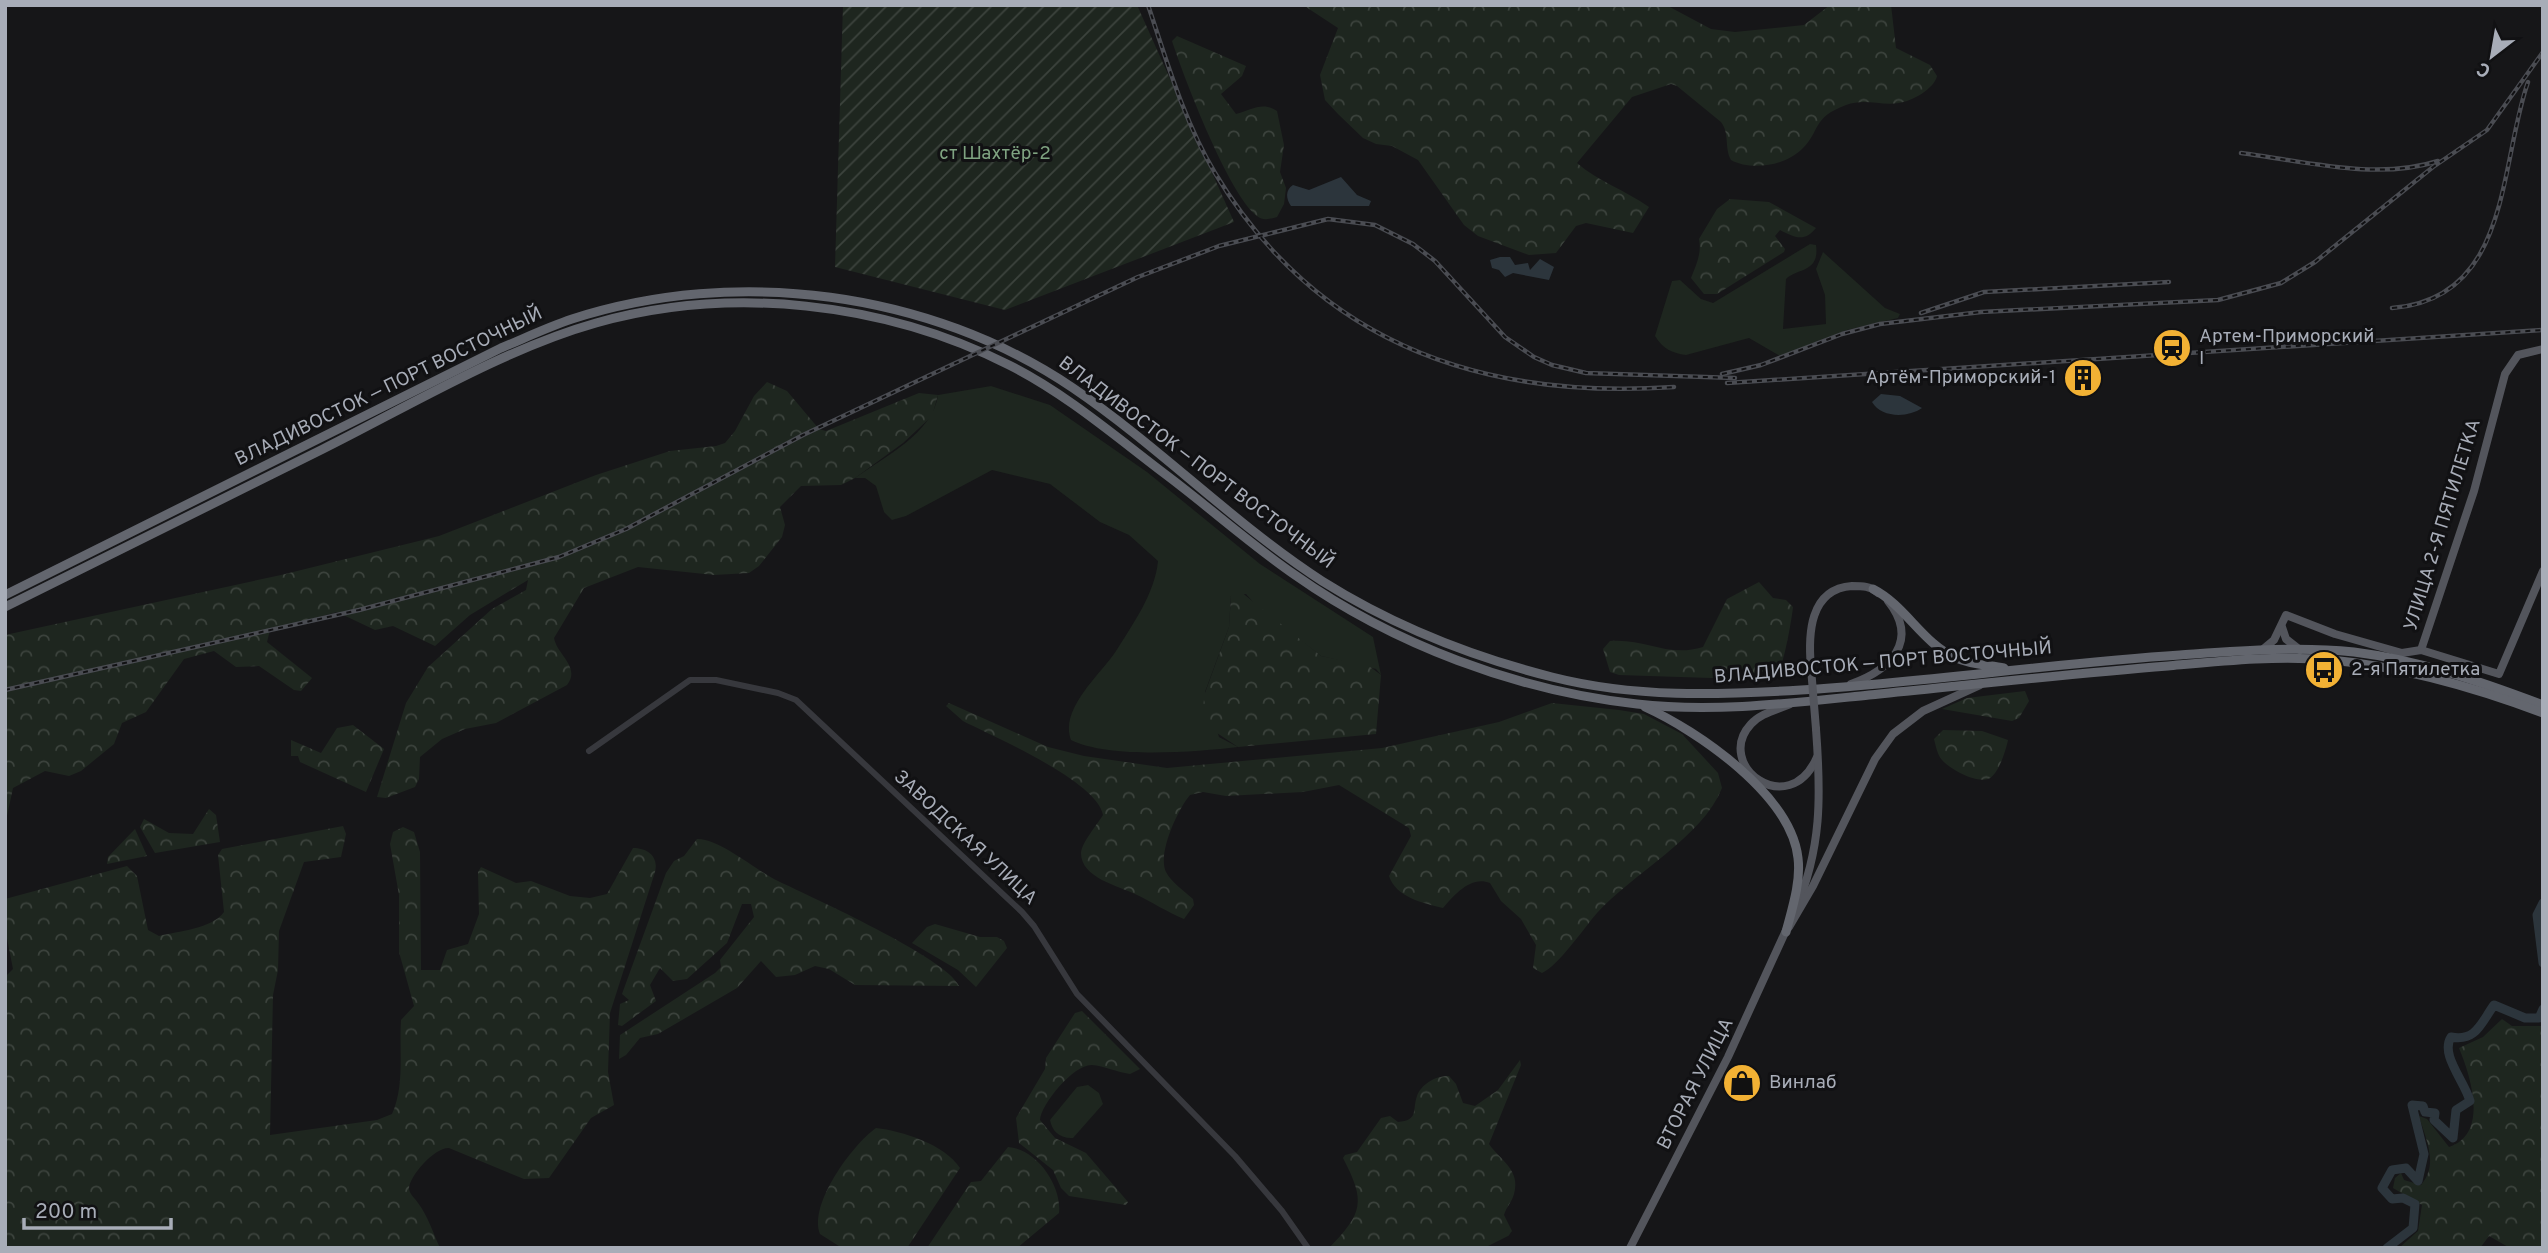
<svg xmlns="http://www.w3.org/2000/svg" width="2548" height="1253" font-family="Overpass,sans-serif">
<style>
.green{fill:#1e261f}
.forest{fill:url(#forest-crowns)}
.garden{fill:url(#garden-furrows)}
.water{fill:#2c353c}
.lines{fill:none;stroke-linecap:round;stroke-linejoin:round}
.river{stroke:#2c353c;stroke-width:9}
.minor{stroke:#37383d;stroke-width:6}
.major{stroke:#53555c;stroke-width:8}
.highway{stroke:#63666e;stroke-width:9}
.rail-casing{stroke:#4a4c52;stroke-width:4.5}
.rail{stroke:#111113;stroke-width:2;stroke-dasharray:5;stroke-linecap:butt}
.major-bridge{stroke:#53555c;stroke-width:8}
.labels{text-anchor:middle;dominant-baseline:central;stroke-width:6;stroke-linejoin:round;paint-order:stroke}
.park-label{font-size:19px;fill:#7fa381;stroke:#111113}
.poi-label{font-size:19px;fill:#a8adb8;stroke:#111113;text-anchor:start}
.street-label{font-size:19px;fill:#a8adb8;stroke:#111113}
</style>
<defs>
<pattern id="forest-crowns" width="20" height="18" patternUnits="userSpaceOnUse" patternTransform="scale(1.75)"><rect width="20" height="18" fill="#1e261f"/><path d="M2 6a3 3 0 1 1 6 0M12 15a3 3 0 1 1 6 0" fill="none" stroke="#3c433d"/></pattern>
<pattern id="garden-furrows" width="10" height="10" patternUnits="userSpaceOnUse" patternTransform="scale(1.75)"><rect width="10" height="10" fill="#1e261f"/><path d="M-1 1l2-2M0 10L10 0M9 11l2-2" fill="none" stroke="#3c433d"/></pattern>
</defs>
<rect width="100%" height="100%" fill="#161618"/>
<g class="green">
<path d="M1810,244L1816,245C1820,273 1797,268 1786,279L1783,329L1826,324L1825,295L1816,269L1823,252L1885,308L1900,314L1898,318L1847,330L1780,356L1749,338L1686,355C1672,353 1663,349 1655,336L1672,281L1680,280L1701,299L1713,303Z"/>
<path d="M991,386L1050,405L1147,472L1260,564L1373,637L1381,675L1376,669L1321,656L1259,609L1246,594L1231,596L1229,627L1205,692L1219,737L1238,747C1196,752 1109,759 1071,740C1059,709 1101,674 1116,651C1133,624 1155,593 1158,561L1129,535L1100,522L1050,484L992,470L906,516L892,520L884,512L876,486L865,478H855C884,457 933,433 938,395Z"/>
<path d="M1088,1085L1099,1093L1103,1104L1073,1138C1061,1139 1052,1132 1050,1120L1077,1087Z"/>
</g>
<g class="forest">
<path d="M1303,5H1666L1711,29L1735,32L1804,25L1830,5H1891L1896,48L1930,65L1937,76C1934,89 1912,101 1899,103C1881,106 1865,98 1846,105C1811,118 1821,131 1802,149C1785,166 1751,171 1731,160C1724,147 1730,134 1721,122L1677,86L1671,84L1632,97L1577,163C1599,182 1625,190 1649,207L1633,233L1586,223L1576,226L1556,253L1529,255L1478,236L1464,225L1418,160L1392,146L1376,144L1363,138L1338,114L1325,100L1320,75L1338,28Z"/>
<path d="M1177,36L1246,66L1242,76L1221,94L1236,114C1251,110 1263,101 1277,111L1284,145L1280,172L1286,188L1284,204L1277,217C1270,219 1263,221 1257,216C1229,195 1184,78 1172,41Z"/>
<path d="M1730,199L1769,202L1816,228C1804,243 1794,237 1780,230L1775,236L1785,249L1784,252L1717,294H1704L1691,278C1696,265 1702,254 1699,239L1717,209Z"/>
<path d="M767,382L787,391L819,429L826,431L919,393L938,395L932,416L903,443L855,478L841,485L801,486L780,507L785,525L782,537L759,566L749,573L714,575L638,567L584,588L554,638C557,655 581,667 567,685L496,723L465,729L442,739L420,757L419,779L415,787L386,798L377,797L406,703L428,667L492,609L526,590L528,580L470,615L435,646L393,626L375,630L337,612L270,630L267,642L312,678L301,691L294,690L259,666L236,667L214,651L184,659L146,712L122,723L114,744L81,771L69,776L45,771L13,788L5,825V635L281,575L439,536L596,475L670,451L716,446L725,443L735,431L754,396Z"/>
<path d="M1759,582L1773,598L1786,600L1793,607C1792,618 1784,663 1779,670L1712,678L1619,675L1610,672L1603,649L1610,641C1645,638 1668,658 1703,647L1727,599Z"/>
<polygon points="1236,588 1321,656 1369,666 1381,675 1376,734 1238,747 1208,727 1202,713 1205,693 1229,627 1231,596"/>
<polygon points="2025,691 2029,701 2019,718 2012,721 1942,709 1967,698"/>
<path d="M949,703L1048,747L1084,756L1167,768L1382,748L1499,722L1552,703L1619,710L1644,714L1682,734L1718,773L1722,788C1703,837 1632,874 1597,913C1584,928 1558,966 1542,973L1533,968L1536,945L1521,919L1501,901L1490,883C1471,875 1454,895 1443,908C1422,903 1396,897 1389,876L1411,836L1409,828L1339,785L1303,792L1226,796L1203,792L1190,795C1178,809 1157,854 1166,872C1171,882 1184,891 1193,899L1194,905L1184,919C1167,912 1152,902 1135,894C1119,886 1081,878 1081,853C1082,842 1097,825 1103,815C1097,781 994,737 963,721L946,706Z"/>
<polygon points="353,725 384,749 366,792 300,762 298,756 291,756 291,740 321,753 337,728"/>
<path d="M1943,730L1982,731L2008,740C2006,750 1998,776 1988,779C1975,783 1950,769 1942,760C1937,754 1936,746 1934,739Z"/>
<polygon points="209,809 216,815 220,842 155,853 140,827 144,819 169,833 193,834"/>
<path d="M343,826L346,834L341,857L304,862L279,931L278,970L273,995L270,1135L377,1120L392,1114C405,1085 399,1051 401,1020L414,1006L399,952V895L390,844L393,832L403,827L414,832L420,852L421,970H440L447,950L468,944L479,914L478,872L481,867L516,883L531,881L570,896L590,898L607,894L633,848C647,848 659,856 655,872L610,1013L608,1072L614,1105L591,1118L549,1178L524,1179L449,1148C435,1147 409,1176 409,1189C410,1195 415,1198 418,1203C428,1216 433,1233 440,1248H5V977L13,969L5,928V899L127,866L137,876L148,930L159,936C178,931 212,929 224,912L218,855L222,849Z"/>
<polygon points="135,829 147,856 107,864 108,857"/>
<path d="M697,839C719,838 757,871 778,881C811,897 947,958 959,986L855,985L829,969L815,966L795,975L776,977L761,961L737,988L658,1034L640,1038L626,1055L619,1059L620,1035L715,973L721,967L720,960L754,917L751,904H742L727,943L687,979L673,981L660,968L650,985L656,1001L622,1026L618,1025L620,1004L629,1000L622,994L666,873L674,861L684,856Z"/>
<polygon points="935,924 980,937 997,937 1004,941 1007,948 976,987 958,970 912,943 927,927"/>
<path d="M1082,1011L1140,1069L1130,1074C1117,1072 1104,1066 1092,1065C1074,1064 1041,1104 1040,1120L1055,1138L1086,1153L1128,1202L1126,1205L1069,1196L1061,1188L1053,1170L1019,1143L1016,1118L1045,1069L1046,1058L1075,1013Z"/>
<path d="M2502,1019L2512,1026H2541L2543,1022V1248H2510L2489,1236L2480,1248H2399L2418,1231L2422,1205L2393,1188L2395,1178L2401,1173L2404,1180L2421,1185C2439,1164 2426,1140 2419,1116L2427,1119L2449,1147C2489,1134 2471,1077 2459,1048L2483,1037Z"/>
<path d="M1520,1060L1521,1065L1489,1144C1500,1160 1521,1170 1514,1194C1512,1202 1506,1207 1504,1215L1512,1231L1508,1236L1484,1248H1329C1363,1213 1366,1202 1343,1158L1345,1155L1357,1152L1381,1118L1390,1116L1398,1122C1419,1120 1412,1111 1417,1096C1421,1084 1437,1075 1449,1076L1456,1084L1463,1103L1475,1106L1498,1090Z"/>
<path d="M876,1128C902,1131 944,1144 960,1168L907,1248H842L820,1234C808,1205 852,1145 876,1128Z"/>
<path d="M1008,1147C1037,1149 1062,1186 1059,1213L1017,1248H927L971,1182L981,1181Z"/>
</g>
<polygon class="garden" points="843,5 1137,5 1234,222 1005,310 835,267"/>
<g class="water">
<path d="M1341,177L1357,195L1371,201L1369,206H1291C1286,199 1285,190 1293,185L1309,190Z"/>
<polygon points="1500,257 1510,257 1515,265 1528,263 1530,270 1540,259 1554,267 1549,280 1513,273 1505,277 1499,270 1492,268 1490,260"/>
<path d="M1881,394L1900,396L1922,408C1908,418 1881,418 1872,402Z"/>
</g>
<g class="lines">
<g class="river">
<polyline points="2543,903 2537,915 2543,963"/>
<path d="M2387,1248L2413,1228L2415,1204L2403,1198L2392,1199L2382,1188L2392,1170L2406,1168L2418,1181L2424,1154L2412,1105L2423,1106L2425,1112L2435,1113L2434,1120L2453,1138L2456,1110L2470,1101C2464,1080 2440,1055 2451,1037C2476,1042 2481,1023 2494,1005L2525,1018H2539L2543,1009"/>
</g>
<polyline class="minor" points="589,751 690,680 716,680 778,693 796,700 1022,912 1034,926 1077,994 1235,1156 1282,1211 1308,1248"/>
<g class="major">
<polyline points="2282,627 2286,639 2300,650"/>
<polyline points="2262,650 2274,640 2286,615 2335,634 2402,653 2421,650 2499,674 2543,571"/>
<polyline points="2421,650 2474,491 2505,374 2518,355 2543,349"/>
<path d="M1811,668C1808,635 1809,589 1852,586C1862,586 1871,586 1878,593"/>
<path d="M1851,684C1890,670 1920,641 1888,601"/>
<path d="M1790,704C1777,710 1761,713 1751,724C1713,765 1789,822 1817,757"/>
<path d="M1795,911C1822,848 1821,796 1816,729"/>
<polyline points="1789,927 1813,886 1875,759 1893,734 1923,711 1980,685"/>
<polyline points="1630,1248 1728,1057 1788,926"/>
</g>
<g class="highway">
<path d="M1873,589C1906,606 1922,643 1956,658C1971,665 1988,665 2004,668"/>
<path d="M5,595L501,348C525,338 548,327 572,319C736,266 930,291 1073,388C1160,447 1234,524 1322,581C1392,625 1473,657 1552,677C1635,698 1717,695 1801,690C1928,682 2054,663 2180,655C2238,651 2297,646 2354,652C2419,660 2482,682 2543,705"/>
<path d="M5,607C111,555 217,502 323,449C409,406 504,349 596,323C731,285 884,302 1009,365C1065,393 1115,436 1165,474C1209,507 1250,544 1295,575C1393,644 1517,691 1637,704C1713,713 1792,703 1869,695C1968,685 2068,674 2168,666C2222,661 2277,655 2331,660C2405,667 2474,687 2543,713"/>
<path d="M1645,707C1698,731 1791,795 1798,858C1801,882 1792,909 1786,932"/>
</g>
<defs>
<g id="rail">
<path d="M1148,5C1167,62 1184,121 1215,173C1318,344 1483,400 1674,387"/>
<path d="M2241,153C2304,161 2376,181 2438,161"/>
<path d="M2392,308C2511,299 2499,165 2528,82"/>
<polyline points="1921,313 1984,292 2169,282"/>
<polyline points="1722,374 1761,365 1842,334 1880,324 1981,312 2218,300 2281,283 2315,262 2433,167 2487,130 2543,52"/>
<polyline points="1727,383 2543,330"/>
<polyline points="5,690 359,610 559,557 626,529 803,435 1138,277 1219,246 1328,219 1375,225 1413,244 1435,261 1505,337 1534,357 1552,365 1586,373 1735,378"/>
</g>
</defs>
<use href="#rail" class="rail-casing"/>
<use href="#rail" class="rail"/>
<polyline class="major-bridge" points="1811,668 1816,729"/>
</g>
<defs>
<symbol id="station-disc" viewBox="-11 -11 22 22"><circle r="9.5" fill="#f2b134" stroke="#111113"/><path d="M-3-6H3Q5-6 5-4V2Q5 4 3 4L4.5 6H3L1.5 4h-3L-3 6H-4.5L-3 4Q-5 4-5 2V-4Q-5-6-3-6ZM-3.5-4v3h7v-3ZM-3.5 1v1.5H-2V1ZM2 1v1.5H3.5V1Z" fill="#111"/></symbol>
<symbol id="building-disc" viewBox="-11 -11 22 22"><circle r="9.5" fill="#f2b134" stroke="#111113"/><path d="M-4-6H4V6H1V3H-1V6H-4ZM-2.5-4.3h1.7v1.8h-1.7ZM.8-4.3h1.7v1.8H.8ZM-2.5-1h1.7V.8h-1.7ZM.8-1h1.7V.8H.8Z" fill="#111"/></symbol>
<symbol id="bus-disc" viewBox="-11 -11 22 22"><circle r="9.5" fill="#f2b134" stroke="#111113"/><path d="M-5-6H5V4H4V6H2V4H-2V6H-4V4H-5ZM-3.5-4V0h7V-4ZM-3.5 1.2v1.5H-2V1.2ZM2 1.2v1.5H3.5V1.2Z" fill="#111"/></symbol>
<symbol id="shop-disc" viewBox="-11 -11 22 22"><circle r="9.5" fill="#f2b134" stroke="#111113"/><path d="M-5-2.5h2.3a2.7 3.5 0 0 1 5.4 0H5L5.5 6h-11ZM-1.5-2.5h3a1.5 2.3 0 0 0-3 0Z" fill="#111"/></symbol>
</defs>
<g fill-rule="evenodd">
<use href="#station-disc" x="2150" y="326" width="44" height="44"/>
<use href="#building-disc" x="2061" y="356" width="44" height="44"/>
<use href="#bus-disc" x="2302" y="648" width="44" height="44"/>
<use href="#shop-disc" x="1720" y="1061" width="44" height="44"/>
</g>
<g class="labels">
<g class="park-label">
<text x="995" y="154">ст Шахтёр-2</text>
</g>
<g class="poi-label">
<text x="2199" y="337">Артем-Приморский<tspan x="2199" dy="22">I</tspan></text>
<text x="2056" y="378" text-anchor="end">Артём-Приморский-1</text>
<text x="2351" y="670">2-я Пятилетка</text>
<text x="1769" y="1083">Винлаб</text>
</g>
<g class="street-label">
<text transform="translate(389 387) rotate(-26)">ВЛАДИВОСТОК — ПОРТ ВОСТОЧНЫЙ</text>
<text transform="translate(1196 463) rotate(37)">ВЛАДИВОСТОК — ПОРТ ВОСТОЧНЫЙ</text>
<text transform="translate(2443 525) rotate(-73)">УЛИЦА 2-Я ПЯТИЛЕТКА</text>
<text transform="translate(1883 663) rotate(-5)">ВЛАДИВОСТОК — ПОРТ ВОСТОЧНЫЙ</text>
<text transform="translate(965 838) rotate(43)">ЗАВОДСКАЯ УЛИЦА</text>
<text transform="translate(1696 1084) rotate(-63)">ВТОРАЯ УЛИЦА</text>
</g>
</g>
<rect width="2548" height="1253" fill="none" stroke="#a8adb8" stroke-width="14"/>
<g transform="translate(2492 56) rotate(211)" stroke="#111113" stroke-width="5" paint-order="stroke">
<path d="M0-5L12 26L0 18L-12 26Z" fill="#a8adb8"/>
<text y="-10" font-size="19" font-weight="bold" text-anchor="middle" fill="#a8adb8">С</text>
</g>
<path d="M24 1218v10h147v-10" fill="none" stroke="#a8adb8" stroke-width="3.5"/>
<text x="35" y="1218" font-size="21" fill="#a8adb8" stroke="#111113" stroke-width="5" paint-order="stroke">200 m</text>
</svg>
